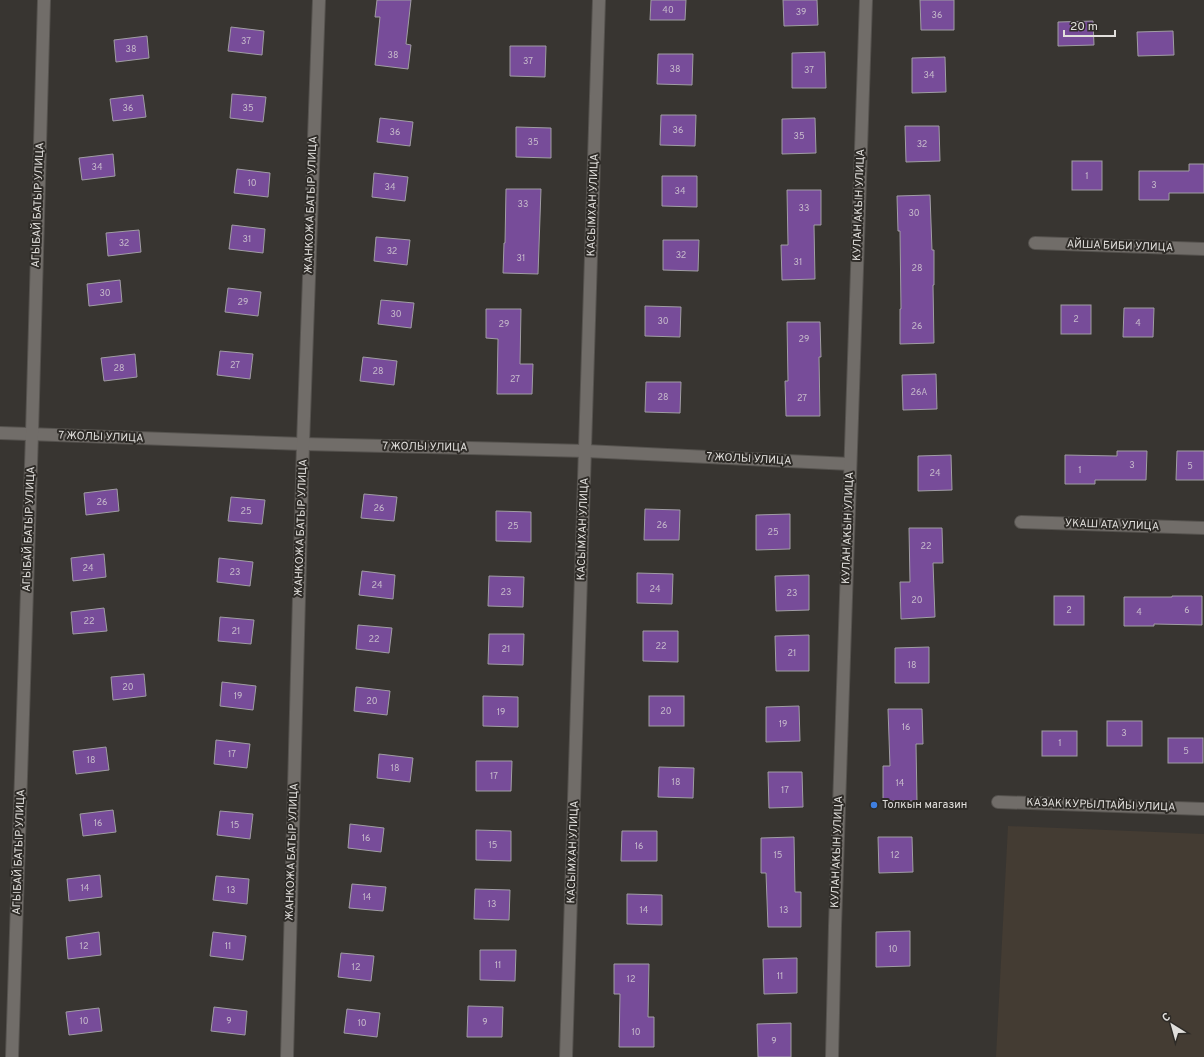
<svg xmlns="http://www.w3.org/2000/svg" width="1204" height="1057" font-family="Overpass,sans-serif">
<style>
.built{fill:#443c33}
.building{fill:#774c99;stroke:#a09da3}
.lines{fill:none;stroke-linecap:round;stroke-linejoin:round}
.minor-casing{stroke:#56534f;stroke-width:14}
.minor{stroke:#716d69;stroke-width:12}
.shop-dot{fill:#3f7fe0;stroke:#2e2b27;stroke-width:1.5}
.labels{text-anchor:middle;dominant-baseline:central;stroke-width:4;stroke-linejoin:round;paint-order:stroke}
.number-label{font-size:9px;fill:#c6bacb}
.street-label{font-size:11px;fill:#e1dfdc;stroke:#2e2b27}
.poi-label{font-size:11px;fill:#e1dfdc;stroke:#2e2b27;text-anchor:start}
</style>
<rect width="100%" height="100%" fill="#383531"/>
<polygon class="built" points="1008,826 1204,834 1204,1057 996,1057"/>
<g class="building">
<polygon points="377,0 411,0 406,44 411,45 408,69 375,65 380,17 375,17"/>
<polygon points="651,0 686,0 685,20 650,20"/>
<polygon points="783,0 817,0 818,25 784,26"/>
<polygon points="920,0 954,0 954,30 921,30"/>
<polygon points="1093,21 1094,45 1058,46 1058,22"/>
<polygon points="231,27 264,31 262,55 228,51"/>
<polygon points="1173,31 1174,55 1138,56 1137,32"/>
<polygon points="147,36 149,58 116,62 114,40"/>
<polygon points="510,46 546,46 545,77 510,76"/>
<polygon points="825,52 826,88 792,88 792,53"/>
<polygon points="658,54 693,54 692,85 657,84"/>
<polygon points="945,57 946,92 912,93 912,58"/>
<polygon points="232,94 266,97 263,122 230,118"/>
<polygon points="143,95 146,117 113,121 110,99"/>
<polygon points="661,115 696,115 695,146 660,145"/>
<polygon points="380,118 413,122 410,146 377,142"/>
<polygon points="815,118 816,153 782,154 782,119"/>
<polygon points="905,126 939,126 940,161 906,162"/>
<polygon points="516,127 551,128 551,158 516,157"/>
<polygon points="113,154 115,176 82,180 79,158"/>
<rect x="1072" y="161" width="30" height="29"/>
<polygon points="1189,164 1204,164 1204,193 1169,193 1169,200 1139,200 1139,171 1189,171"/>
<polygon points="237,169 270,173 268,197 234,193"/>
<polygon points="374,173 408,177 405,201 372,197"/>
<polygon points="662,176 697,176 697,207 662,206"/>
<polygon points="506,189 541,189 538,274 503,273 504,243 505,243"/>
<polygon points="787,190 821,190 821,225 814,225 815,279 782,280 781,245 788,245"/>
<polygon points="930,195 932,250 934,250 934,285 933,285 934,343 900,344 900,309 901,309 900,231 898,231 897,196"/>
<polygon points="232,225 265,229 263,253 229,249"/>
<polygon points="139,230 141,252 108,256 106,233"/>
<polygon points="376,237 410,240 407,265 374,261"/>
<polygon points="663,240 699,240 698,271 663,270"/>
<polygon points="120,280 122,302 89,306 87,284"/>
<polygon points="228,288 261,292 258,316 225,312"/>
<polygon points="381,300 414,303 411,328 378,324"/>
<rect x="1061" y="305" width="30" height="29"/>
<polygon points="645,306 681,307 680,337 645,336"/>
<polygon points="1124,308 1154,308 1153,337 1123,337"/>
<polygon points="486,309 521,309 520,364 533,364 532,394 497,394 498,339 486,338"/>
<polygon points="787,322 820,322 821,357 819,357 820,416 786,416 785,381 788,381"/>
<polygon points="220,351 253,354 250,379 217,375"/>
<polygon points="135,354 137,377 104,381 101,358"/>
<polygon points="363,357 397,361 394,385 360,381"/>
<polygon points="936,374 937,409 903,410 902,375"/>
<polygon points="646,382 681,382 680,413 645,412"/>
<polygon points="1117,451 1147,451 1146,480 1095,480 1095,484 1065,484 1065,455 1117,456"/>
<polygon points="1177,451 1204,451 1204,480 1176,480"/>
<polygon points="951,455 952,490 918,491 918,456"/>
<polygon points="117,489 119,511 86,515 84,493"/>
<polygon points="364,494 397,497 394,521 361,518"/>
<polygon points="231,497 265,500 262,524 228,521"/>
<polygon points="645,509 680,510 679,540 644,540"/>
<polygon points="496,511 531,512 531,542 496,541"/>
<polygon points="790,514 790,549 756,550 756,515"/>
<polygon points="909,528 942,528 943,563 933,563 935,617 901,619 900,582 910,582"/>
<polygon points="104,554 106,577 73,581 71,558"/>
<polygon points="219,558 253,562 250,586 217,582"/>
<polygon points="362,571 395,575 393,599 359,595"/>
<polygon points="637,573 673,574 672,604 637,603"/>
<polygon points="809,575 809,610 776,611 775,576"/>
<polygon points="489,576 524,577 523,607 488,606"/>
<rect x="1054" y="596" width="30" height="29"/>
<polygon points="1172,596 1202,596 1202,625 1154,624 1154,626 1124,626 1124,597 1172,597"/>
<polygon points="104,608 107,631 73,634 71,612"/>
<polygon points="220,617 254,620 251,644 218,641"/>
<polygon points="358,625 392,628 389,653 356,649"/>
<polygon points="643,631 678,631 678,662 643,661"/>
<polygon points="489,634 524,634 523,665 488,664"/>
<polygon points="809,635 809,671 776,671 775,636"/>
<polygon points="929,647 929,683 895,683 895,648"/>
<polygon points="144,674 146,696 113,700 111,677"/>
<polygon points="222,682 256,686 253,710 220,706"/>
<polygon points="356,687 390,691 387,715 354,711"/>
<polygon points="483,696 518,697 518,727 483,726"/>
<rect x="649" y="696" width="35" height="30"/>
<polygon points="799,706 800,741 766,742 766,707"/>
<polygon points="888,709 922,709 923,744 916,744 917,801 883,801 883,766 890,766"/>
<rect x="1107" y="721" width="35" height="25"/>
<rect x="1042" y="731" width="35" height="25"/>
<rect x="1168" y="738" width="35" height="25"/>
<polygon points="216,740 250,744 247,768 214,764"/>
<polygon points="106,747 109,770 76,774 73,751"/>
<polygon points="379,754 413,758 410,782 377,778"/>
<polygon points="476,761 512,761 511,791 476,791"/>
<polygon points="659,767 694,768 693,798 658,797"/>
<polygon points="768,772 802,772 803,807 769,808"/>
<polygon points="113,810 116,832 83,836 80,814"/>
<polygon points="220,811 253,814 250,839 217,835"/>
<polygon points="350,824 384,828 381,852 348,848"/>
<polygon points="476,830 511,831 511,861 476,860"/>
<polygon points="622,831 657,831 657,861 621,861"/>
<polygon points="794,837 795,892 801,892 801,927 768,927 766,873 761,873 761,838"/>
<polygon points="878,837 912,837 913,872 879,873"/>
<polygon points="100,875 102,897 69,901 67,879"/>
<polygon points="216,876 249,879 247,904 213,900"/>
<polygon points="352,884 386,887 383,911 349,908"/>
<polygon points="475,889 510,890 509,920 474,919"/>
<polygon points="627,894 662,895 662,925 627,924"/>
<polygon points="910,931 910,966 876,967 876,932"/>
<polygon points="99,932 101,955 68,959 66,937"/>
<polygon points="213,932 246,936 243,960 210,956"/>
<polygon points="480,950 516,950 515,981 480,980"/>
<polygon points="341,953 374,956 371,981 338,977"/>
<polygon points="797,958 797,993 764,994 763,959"/>
<polygon points="614,964 649,964 648,1017 654,1017 654,1047 619,1047 620,994 614,994"/>
<polygon points="468,1006 503,1007 502,1037 467,1037"/>
<polygon points="214,1007 247,1011 245,1035 211,1031"/>
<polygon points="99,1008 102,1031 69,1035 66,1012"/>
<polygon points="347,1009 380,1013 377,1037 344,1033"/>
<polygon points="791,1023 791,1057 758,1057 757,1024"/>
</g>
<g class="lines">
<defs>
<g id="minor">
<polyline points="1035,243 1204,249"/>
<polyline points="0,433 303,444 586,451 850,464"/>
<polyline points="1021,522 1204,528"/>
<polyline points="998,802 1204,809"/>
<polyline points="12,1057 32,434 44,0"/>
<polyline points="287,1057 303,444 319,0"/>
<polyline points="566,1057 599,0"/>
<polyline points="832,1057 835,926 866,0"/>
</g>
</defs>
<use href="#minor" class="minor-casing"/>
<use href="#minor" class="minor"/>
</g>
<circle class="shop-dot" cx="874" cy="805" r="4"/>
<g class="labels">
<g class="number-label">
<text x="668" y="10">40</text>
<text x="801" y="12">39</text>
<text x="937" y="15">36</text>
<text x="246" y="41">37</text>
<text x="131" y="49">38</text>
<text x="393" y="55">38</text>
<text x="528" y="61">37</text>
<text x="675" y="69">38</text>
<text x="809" y="70">37</text>
<text x="929" y="75">34</text>
<text x="128" y="108">36</text>
<text x="248" y="108">35</text>
<text x="678" y="130">36</text>
<text x="395" y="132">36</text>
<text x="799" y="136">35</text>
<text x="533" y="142">35</text>
<text x="922" y="144">32</text>
<text x="97" y="167">34</text>
<text x="1087" y="176">1</text>
<text x="252" y="183">10</text>
<text x="1154" y="185">3</text>
<text x="390" y="187">34</text>
<text x="680" y="191">34</text>
<text x="523" y="204">33</text>
<text x="804" y="208">33</text>
<text x="914" y="213">30</text>
<text x="247" y="239">31</text>
<text x="124" y="243">32</text>
<text x="392" y="251">32</text>
<text x="681" y="255">32</text>
<text x="521" y="258">31</text>
<text x="798" y="262">31</text>
<text x="917" y="268">28</text>
<text x="105" y="293">30</text>
<text x="243" y="302">29</text>
<text x="396" y="314">30</text>
<text x="1076" y="319">2</text>
<text x="663" y="321">30</text>
<text x="1138" y="323">4</text>
<text x="504" y="324">29</text>
<text x="917" y="326">26</text>
<text x="804" y="339">29</text>
<text x="235" y="365">27</text>
<text x="119" y="368">28</text>
<text x="378" y="371">28</text>
<text x="515" y="379">27</text>
<text x="919" y="392">26А</text>
<text x="663" y="397">28</text>
<text x="802" y="398">27</text>
<text x="1132" y="465">3</text>
<text x="1190" y="466">5</text>
<text x="1080" y="470">1</text>
<text x="935" y="473">24</text>
<text x="102" y="502">26</text>
<text x="379" y="508">26</text>
<text x="246" y="511">25</text>
<text x="662" y="525">26</text>
<text x="513" y="526">25</text>
<text x="773" y="532">25</text>
<text x="926" y="546">22</text>
<text x="88" y="568">24</text>
<text x="235" y="572">23</text>
<text x="377" y="585">24</text>
<text x="655" y="589">24</text>
<text x="506" y="592">23</text>
<text x="792" y="593">23</text>
<text x="917" y="600">20</text>
<text x="1069" y="610">2</text>
<text x="1187" y="610">6</text>
<text x="1139" y="612">4</text>
<text x="89" y="621">22</text>
<text x="236" y="631">21</text>
<text x="374" y="639">22</text>
<text x="661" y="646">22</text>
<text x="506" y="649">21</text>
<text x="792" y="653">21</text>
<text x="912" y="665">18</text>
<text x="128" y="687">20</text>
<text x="238" y="696">19</text>
<text x="372" y="701">20</text>
<text x="666" y="711">20</text>
<text x="501" y="712">19</text>
<text x="783" y="724">19</text>
<text x="906" y="727">16</text>
<text x="1124" y="733">3</text>
<text x="1060" y="743">1</text>
<text x="1186" y="751">5</text>
<text x="232" y="754">17</text>
<text x="91" y="760">18</text>
<text x="395" y="768">18</text>
<text x="494" y="776">17</text>
<text x="676" y="782">18</text>
<text x="900" y="783">14</text>
<text x="785" y="790">17</text>
<text x="98" y="823">16</text>
<text x="235" y="825">15</text>
<text x="366" y="838">16</text>
<text x="493" y="845">15</text>
<text x="639" y="846">16</text>
<text x="778" y="855">15</text>
<text x="895" y="855">12</text>
<text x="85" y="888">14</text>
<text x="231" y="890">13</text>
<text x="367" y="897">14</text>
<text x="492" y="904">13</text>
<text x="644" y="910">14</text>
<text x="784" y="910">13</text>
<text x="84" y="946">12</text>
<text x="228" y="946">11</text>
<text x="893" y="949">10</text>
<text x="498" y="965">11</text>
<text x="356" y="967">12</text>
<text x="780" y="976">11</text>
<text x="631" y="979">12</text>
<text x="84" y="1021">10</text>
<text x="229" y="1021">9</text>
<text x="485" y="1022">9</text>
<text x="362" y="1023">10</text>
<text x="636" y="1032">10</text>
<text x="774" y="1041">9</text>
</g>
<g class="street-label">
<text transform="translate(38 205) rotate(-88)">АГЫБАЙ БАТЫР УЛИЦА</text>
<text transform="translate(311 205) rotate(-88)">ЖАНКОЖА БАТЫР УЛИЦА</text>
<text transform="translate(593 205) rotate(-88)">КАСЫМХАН УЛИЦА</text>
<text transform="translate(859 205) rotate(-88)">КУЛАН АКЫН УЛИЦА</text>
<text transform="translate(1120 246) rotate(2)">АЙША БИБИ УЛИЦА</text>
<text transform="translate(101 437) rotate(2)">7 ЖОЛЫ УЛИЦА</text>
<text transform="translate(425 447) rotate(1)">7 ЖОЛЫ УЛИЦА</text>
<text transform="translate(749 459) rotate(3)">7 ЖОЛЫ УЛИЦА</text>
<text transform="translate(1112 525) rotate(2)">УКАШ АТА УЛИЦА</text>
<text transform="translate(301 528) rotate(-88)">ЖАНКОЖА БАТЫР УЛИЦА</text>
<text transform="translate(848 528) rotate(-88)">КУЛАН АКЫН УЛИЦА</text>
<text transform="translate(29 529) rotate(-88)">АГЫБАЙ БАТЫР УЛИЦА</text>
<text transform="translate(583 529) rotate(-88)">КАСЫМХАН УЛИЦА</text>
<text transform="translate(1101 805) rotate(2)">КАЗАК КУРЫЛТАЙЫ УЛИЦА</text>
<text transform="translate(19 852) rotate(-88)">АГЫБАЙ БАТЫР УЛИЦА</text>
<text transform="translate(292 852) rotate(-88)">ЖАНКОЖА БАТЫР УЛИЦА</text>
<text transform="translate(573 852) rotate(-88)">КАСЫМХАН УЛИЦА</text>
<text transform="translate(837 852) rotate(-88)">КУЛАН АКЫН УЛИЦА</text>
</g>
<g class="poi-label">
<text x="882" y="805">Толкын магазин</text>
</g>
</g>
<g transform="translate(1172 1025) rotate(323)" stroke="#2e2b27" stroke-width="3" paint-order="stroke">
<path d="M0-3L7 15L0 10L-7 15Z" fill="#e1dfdc"/>
<text y="-6" font-size="11" font-weight="bold" text-anchor="middle" fill="#e1dfdc">С</text>
</g>
<path d="M1064 30v6h51v-6" fill="none" stroke="#e1dfdc" stroke-width="2"/>
<text x="1070" y="30" font-size="12" fill="#e1dfdc" stroke="#2e2b27" stroke-width="3" paint-order="stroke">20 m</text>
</svg>
